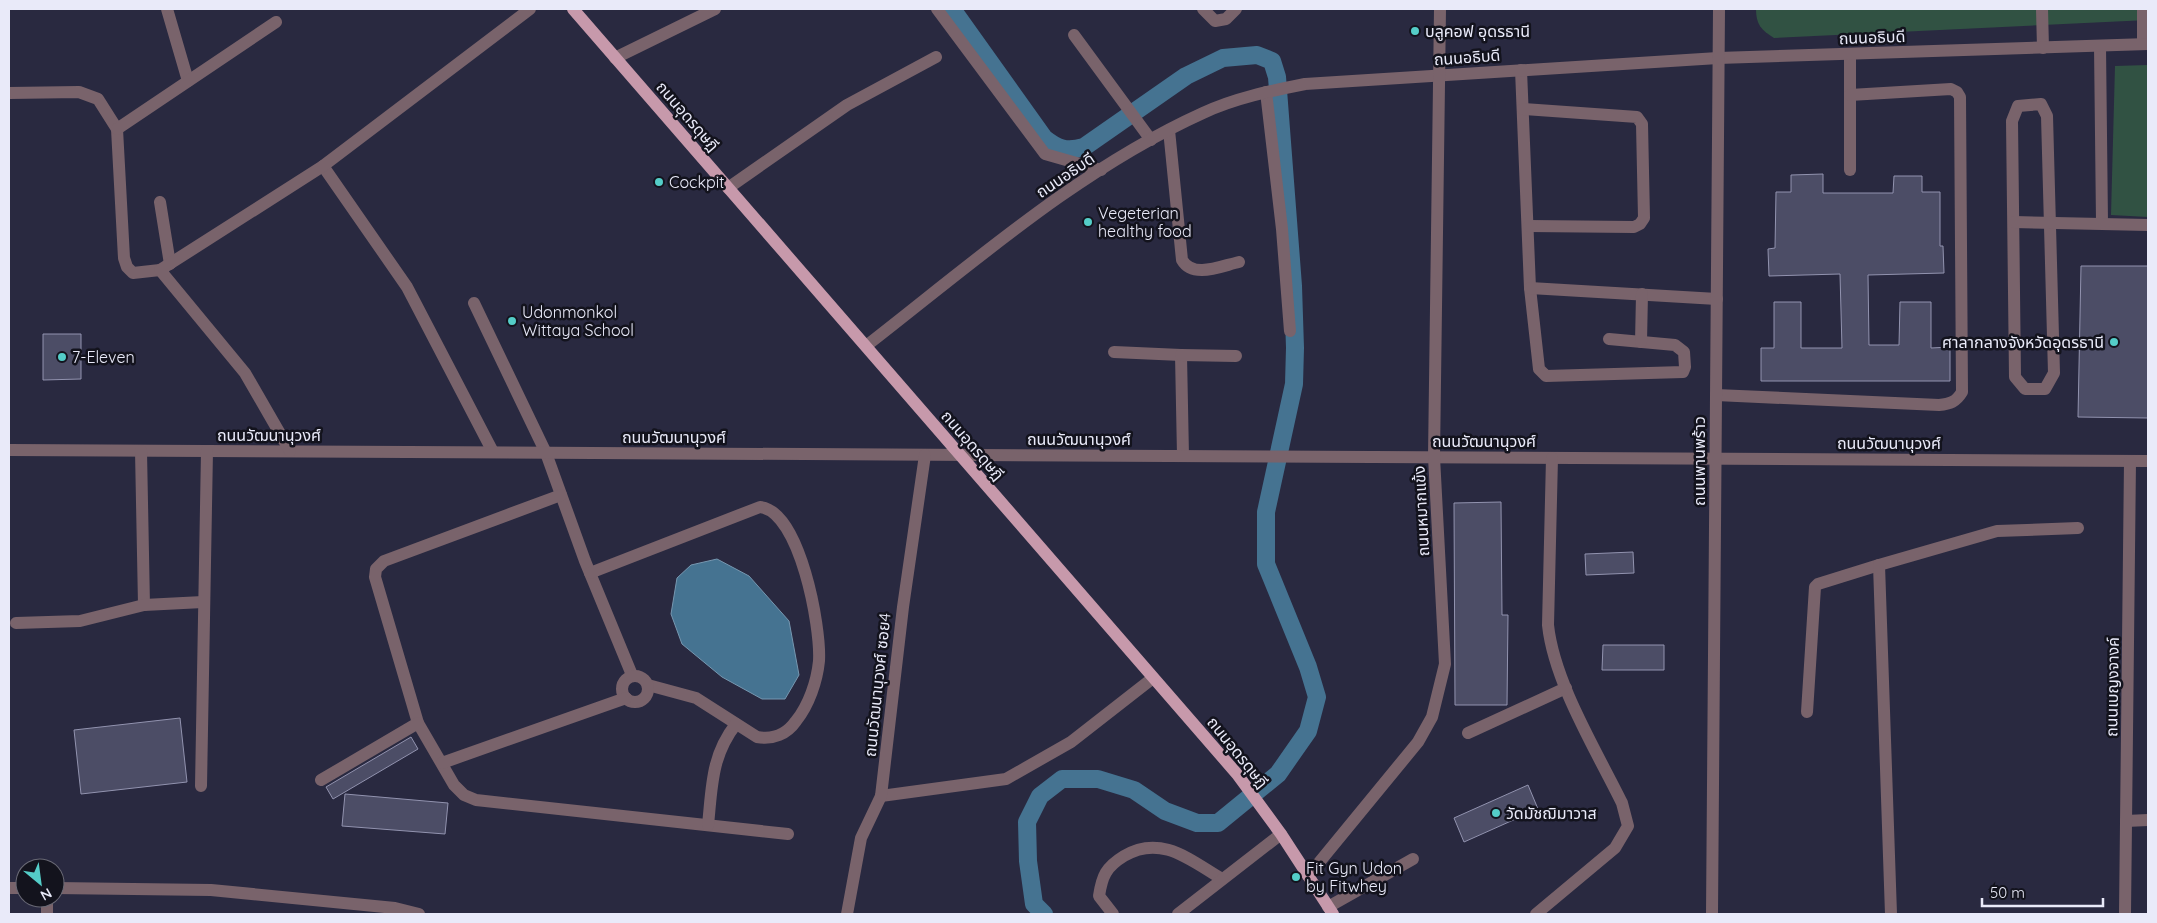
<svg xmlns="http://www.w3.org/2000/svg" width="2157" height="923" font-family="Quicksand,'Noto Sans Thai',sans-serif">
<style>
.green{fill:#315243}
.water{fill:#457391;stroke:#7697b0}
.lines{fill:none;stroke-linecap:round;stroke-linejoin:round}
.canal{stroke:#457391;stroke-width:18}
.building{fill:#4c4d66;stroke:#9293af}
.minor{stroke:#79636b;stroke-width:12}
.major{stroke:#c799ab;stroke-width:12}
.poi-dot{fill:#54cdc8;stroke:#13131d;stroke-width:2}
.labels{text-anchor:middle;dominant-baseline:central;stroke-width:5;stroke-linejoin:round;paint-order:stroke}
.poi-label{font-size:16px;fill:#e9eaf9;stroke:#13131d;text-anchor:start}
.street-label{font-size:16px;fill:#e9eaf9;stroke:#13131d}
</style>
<rect width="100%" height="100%" fill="#292940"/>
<g class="green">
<path d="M1756,9H2148V20L1774,38C1761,30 1756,24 1756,9Z"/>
<polygon points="2148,65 2148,217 2111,215 2115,66"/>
</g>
<polygon class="water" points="717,559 749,576 789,621 799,675 785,699 762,699 722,677 682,644 671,614 677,578 691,565"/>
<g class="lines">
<path class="canal" d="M952,9L1044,138C1058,149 1066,152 1084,147L1186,76L1223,58L1257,55L1272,61L1277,77L1293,286L1295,348L1294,384L1266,512V564L1308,667L1317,697L1308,731L1278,774L1218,823H1197L1165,811L1134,790L1098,779H1062L1040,796L1027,822L1028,861L1034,904L1044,914"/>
</g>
<g class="building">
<polygon points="1823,174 1823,193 1893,193 1894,176 1922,176 1922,192 1940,192 1940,246 1943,246 1944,273 1868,275 1869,345 1899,345 1900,302 1931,302 1931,348 1950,347 1950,381 1761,381 1761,348 1774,348 1774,302 1801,302 1801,348 1842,348 1840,274 1769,276 1768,249 1775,248 1776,192 1791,192 1791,175"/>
<polygon points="2081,266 2148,266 2148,418 2078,417"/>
<polygon points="43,334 81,334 81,379 43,380"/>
<polygon points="1501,502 1502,615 1508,615 1507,705 1455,705 1454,503"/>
<polygon points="1633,552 1634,573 1586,575 1585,554"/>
<polygon points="1603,645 1664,645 1664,670 1602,670"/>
<polygon points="180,718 187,782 81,794 74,730"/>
<polygon points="411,737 418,749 333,799 326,787"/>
<polygon points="1528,785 1538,809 1464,842 1454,818"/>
<polygon points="345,794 448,803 445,834 342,826"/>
</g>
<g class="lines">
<g class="minor">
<polyline points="167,9 188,81"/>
<polyline points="937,9 1045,154 1101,170"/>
<polyline points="1203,9 1215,21 1226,19 1236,9"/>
<polyline points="2042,9 2043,48"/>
<polyline points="2143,9 2143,44"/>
<polyline points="1074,35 1151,140"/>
<polyline points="2100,46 2102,223"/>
<polyline points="615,58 715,9"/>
<polyline points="1521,70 1530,288 1539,369 1546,376 1683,372 1685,367 1684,352 1675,345 1609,339"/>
<polyline points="1266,92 1282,229 1290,331"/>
<polyline points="9,93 79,92 98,99 117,129 124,258 127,267 133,273 160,270"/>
<polygon points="2041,104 2047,116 2054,373 2045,389 2025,389 2015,377 2012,121 2018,106"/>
<polyline points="1523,109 1637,117 1642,124 1644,218 1640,224 1634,227 1529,226"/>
<polyline points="117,129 276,22"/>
<path d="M1169,130L1182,260C1193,279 1221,266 1239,262"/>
<polyline points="323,166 407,287 493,452"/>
<polyline points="1850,170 1850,54"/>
<polyline points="728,188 847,105 936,57"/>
<polyline points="160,202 170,264"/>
<polyline points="2014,222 2148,225"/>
<polyline points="1530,288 1717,299"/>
<polyline points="474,303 546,453 585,561 632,675"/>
<polyline points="1641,342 1642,294"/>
<path d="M866,346C973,263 1079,169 1203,113C1235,98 1270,91 1305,84L1718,58L2148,44"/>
<polyline points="1114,352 1181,355 1183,456"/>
<polyline points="1181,355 1236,356"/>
<path d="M1716,395L1939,405C1950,404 1956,402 1962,392L1960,97L1957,92L1951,89L1850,95"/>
<polyline points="9,450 2148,461"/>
<polyline points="141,451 144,605"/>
<polyline points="290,451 245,373 160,270 323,166 530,9"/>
<polyline points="561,495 384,561 376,569 375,577 418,723 454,785 464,795 476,800 788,834"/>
<path d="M590,573L760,507C800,511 821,627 819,661C817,681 809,705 796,721C787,734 773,740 757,737L696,698L648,685"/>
<polyline points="16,623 80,621 144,605 203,602"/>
<circle cx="635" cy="689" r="13"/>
<polyline points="1807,712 1815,587 1818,584 1879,565"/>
<polyline points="1468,733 1566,688"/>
<polyline points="442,763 626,698"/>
<polyline points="321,780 418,723"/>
<polyline points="201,786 207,451"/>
<polyline points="881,796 1006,779 1071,742 1153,678"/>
<polyline points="2126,821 2148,820"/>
<path d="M708,825C712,787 711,756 736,724"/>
<polyline points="1308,876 1418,742 1432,717 1445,664 1434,457 1440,9"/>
<polyline points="9,888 25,888"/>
<polyline points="55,888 211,890 395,908 419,914"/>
<polyline points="47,898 47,914"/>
<polyline points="1328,907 1413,859"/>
<polyline points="847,914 861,838 881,796 903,607 925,455"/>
<path d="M1113,914L1099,896C1102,876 1106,867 1124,856C1161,834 1190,860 1222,879"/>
<polyline points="1178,914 1281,834"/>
<path d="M1536,914L1615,848L1628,826L1622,803C1596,750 1554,682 1548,625L1552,458"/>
<polyline points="1712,914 1719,9"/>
<polyline points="1891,914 1879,565 1997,531 2078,528"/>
<polyline points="2125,914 2130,461"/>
</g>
<polyline class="major" points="573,9 1237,774 1281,834 1333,914"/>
</g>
<g class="poi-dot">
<circle cx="1415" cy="31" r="5"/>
<circle cx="659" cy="182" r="5"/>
<circle cx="1088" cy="222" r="5"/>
<circle cx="512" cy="321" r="5"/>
<circle cx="2114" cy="342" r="5"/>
<circle cx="62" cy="357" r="5"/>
<circle cx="1496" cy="813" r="5"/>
<circle cx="1296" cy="877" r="5"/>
</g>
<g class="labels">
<g class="poi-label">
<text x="1425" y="31">บลูคอฟ อุดรธานี</text>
<text x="669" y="182">Cockpit</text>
<text x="1098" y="213">Vegeterian<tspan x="1098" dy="18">healthy food</tspan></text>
<text x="522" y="312">Udonmonkol<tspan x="522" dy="18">Wittaya School</tspan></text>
<text x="2104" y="342" text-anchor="end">ศาลากลางจังหวัดอุดรธานี</text>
<text x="72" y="357">7-Eleven</text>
<text x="1506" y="813">วัดมัชฌิมาวาส</text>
<text x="1306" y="868">Fit Gyn Udon<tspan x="1306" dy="18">by Fitwhey</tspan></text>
</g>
<g class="street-label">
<text transform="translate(1872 37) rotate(-2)">ถนนอธิบดี</text>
<text transform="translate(1467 57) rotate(-4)">ถนนอธิบดี</text>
<text transform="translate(688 116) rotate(49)">ถนนอุดรดุษฎี</text>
<text transform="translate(1065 175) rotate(-34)">ถนนอธิบดี</text>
<text x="269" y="435">ถนนวัฒนานุวงศ์</text>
<text x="674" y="437">ถนนวัฒนานุวงศ์</text>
<text x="1079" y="439">ถนนวัฒนานุวงศ์</text>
<text x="1484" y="441">ถนนวัฒนานุวงศ์</text>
<text x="1889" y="443">ถนนวัฒนานุวงศ์</text>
<text transform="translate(973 445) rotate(49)">ถนนอุดรดุษฎี</text>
<text transform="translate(1699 461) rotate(-90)">ถนนพานพร้าว</text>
<text transform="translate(1421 511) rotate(-93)">ถนนหมากแข้ง</text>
<text transform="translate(877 685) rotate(-84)">ถนนวัฒนานุวงศ์ ซอย4</text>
<text transform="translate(2112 687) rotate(-89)">ถนนเบญงจางค์</text>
<text transform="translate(1238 752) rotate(51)">ถนนอุดรดุษฎี</text>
</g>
</g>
<rect width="2157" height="923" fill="none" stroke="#e9eaf9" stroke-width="20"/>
<g transform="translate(40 883) rotate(151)"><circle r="24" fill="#13131d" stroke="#696975"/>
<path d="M0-4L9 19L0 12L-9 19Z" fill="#54cdc8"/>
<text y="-8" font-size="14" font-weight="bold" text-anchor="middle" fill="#e9eaf9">N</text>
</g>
<path d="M1982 898v8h121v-8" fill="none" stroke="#e9eaf9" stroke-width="2.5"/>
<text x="1990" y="898" font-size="15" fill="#e9eaf9" stroke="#13131d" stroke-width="4" paint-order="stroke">50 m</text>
</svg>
